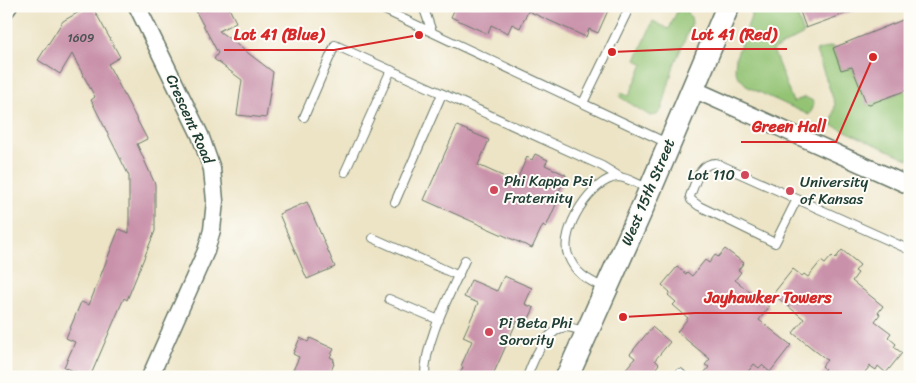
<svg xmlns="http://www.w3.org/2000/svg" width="916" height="383" font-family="Sriracha,sans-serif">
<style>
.green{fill:#93c373;stroke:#598054}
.building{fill:#c992aa}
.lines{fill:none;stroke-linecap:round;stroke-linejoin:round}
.lane-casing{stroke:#677767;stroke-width:10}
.street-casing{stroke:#677767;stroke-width:19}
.secondary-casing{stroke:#677767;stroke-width:25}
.lane{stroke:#fff;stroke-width:8}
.street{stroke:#fff;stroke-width:16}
.secondary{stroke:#fff;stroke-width:22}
.poi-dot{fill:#d1495b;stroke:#fdfcf7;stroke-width:2}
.labels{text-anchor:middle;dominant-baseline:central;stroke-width:4;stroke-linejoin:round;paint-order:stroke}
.number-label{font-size:12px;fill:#4a5252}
.street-label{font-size:15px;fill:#1f3d34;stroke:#fdfcf7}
.poi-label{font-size:15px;fill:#1f3d34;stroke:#fdfcf7;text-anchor:start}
.leader{fill:none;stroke:#d62828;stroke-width:2}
.callout-dot{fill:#d62828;stroke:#fdfcf7;stroke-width:2}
.callout-label{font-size:16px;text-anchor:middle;font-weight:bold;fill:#d62828;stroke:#fdfcf7;stroke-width:4;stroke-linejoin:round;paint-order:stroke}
</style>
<rect width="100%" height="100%" fill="#fdfcf7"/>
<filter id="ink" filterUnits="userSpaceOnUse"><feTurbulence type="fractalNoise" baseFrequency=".02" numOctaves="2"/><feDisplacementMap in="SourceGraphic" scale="10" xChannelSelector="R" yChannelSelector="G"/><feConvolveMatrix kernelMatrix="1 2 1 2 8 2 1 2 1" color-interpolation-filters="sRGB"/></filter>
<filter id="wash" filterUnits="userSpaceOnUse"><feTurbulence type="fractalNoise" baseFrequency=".0096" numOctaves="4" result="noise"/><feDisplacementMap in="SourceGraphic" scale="20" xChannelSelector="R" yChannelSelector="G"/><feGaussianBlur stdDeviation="1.12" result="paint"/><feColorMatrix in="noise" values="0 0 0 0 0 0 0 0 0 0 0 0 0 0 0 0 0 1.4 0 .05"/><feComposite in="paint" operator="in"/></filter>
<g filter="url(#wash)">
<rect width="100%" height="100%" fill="#ede4c6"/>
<g class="green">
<polygon points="688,6 690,7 687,13 691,17 692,23 674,65 662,109 657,115 650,116 620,97 621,93 629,96 643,64 636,60 653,21 669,29 679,7"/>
<polygon points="755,6 794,6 804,34 773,50 793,102 805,97 813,101 813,108 809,115 748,87 737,75 735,68 736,57"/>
<polygon points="832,46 841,70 852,67 867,105 906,90 910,100 910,160 832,125 835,104 816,51"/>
</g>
<g id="blocks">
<g class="building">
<polygon points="90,6 92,6 120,57 108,64 147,139 137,144 155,184 155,231 127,300 124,298 90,377 87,377 64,367 75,342 66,338 81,302 89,305 119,229 129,233 129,176 91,100 95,97 72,54 60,74 38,60 63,21"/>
<polygon points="193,6 228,6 236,22 219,31 273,72 266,118 237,115 242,80 214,59 218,53"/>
<polygon points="456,6 610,6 598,33 589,29 586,37 528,11 520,28 512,24 508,33 491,25 488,34 451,17"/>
<polygon points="798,6 861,6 861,8 806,28"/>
<polygon points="910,17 910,89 867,105 852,67 841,70 833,48"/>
<polygon points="457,126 489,140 478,165 516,182 527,157 532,160 535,154 548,160 545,165 566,175 556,198 558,200 546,227 543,225 532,248 424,200"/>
<polygon points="307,202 335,267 307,279 279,214"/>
<polygon points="725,249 744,263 738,270 741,272 735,280 769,307 759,320 791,345 770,372 762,365 759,368 754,364 744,377 701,377 709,367 705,365 710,359 677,332 688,318 673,305 676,302 668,295 670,292 662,285 677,267 686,274 687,272 692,276 705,260 709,263 715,255 718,257"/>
<polygon points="842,250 860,265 855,271 858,273 852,281 883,306 878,313 880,314 875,321 891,333 888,337 896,344 894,347 902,353 886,373 878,366 876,370 870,366 861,377 819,377 825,369 822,366 827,360 793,333 804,319 773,294 793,269 802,276 804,274 808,277 821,261 825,264 832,256 835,259"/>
<polygon points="504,276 532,288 525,304 534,308 526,325 517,321 492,377 459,377 463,367 461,366 472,341 463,337 478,303 464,297 471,280 497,291"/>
<polygon points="652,327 670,342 655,360 659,364 656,368 668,377 619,377 635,358 630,354"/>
<polygon points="300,338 308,342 310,338 334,349 330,357 334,359 333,363 334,364 328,377 290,377 299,357 293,354"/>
</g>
</g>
</g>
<g filter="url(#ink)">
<use href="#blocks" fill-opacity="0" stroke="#677767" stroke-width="1"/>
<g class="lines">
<defs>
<g id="lane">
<polyline points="376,6 667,143"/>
<polyline points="423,6 432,32"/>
<polyline points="583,103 630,6"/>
<polyline points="304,117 335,45 602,166 620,177"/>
<polyline points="345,172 391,70"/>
<path d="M797,199L716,163C699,163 696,182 690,196L691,200L699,206L775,243L797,199L910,250"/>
<polyline points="395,202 442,94"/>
<polyline points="373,238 459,276"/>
<path d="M604,288C588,280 575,274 568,255C559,231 592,178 618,177C627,177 639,185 647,188"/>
<polyline points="389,299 439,320"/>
<polyline points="680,373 684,377"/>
<path d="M425,377C424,341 451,293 465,260"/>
<path d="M527,377C533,360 545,331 565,327C571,327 579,330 585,331"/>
</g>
<g id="street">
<polyline points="137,6 200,135 212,169 215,201 212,230 206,251 150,377"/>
<polyline points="6,10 9,6"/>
<polyline points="693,89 910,186"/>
</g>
<polyline id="secondary" points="567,377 641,211 728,6"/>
</defs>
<use href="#lane" class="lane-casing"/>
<use href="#street" class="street-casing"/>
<use href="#secondary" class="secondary-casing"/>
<use href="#lane" class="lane"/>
<use href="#street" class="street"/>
<use href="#secondary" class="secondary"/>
</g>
</g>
<g class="poi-dot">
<circle cx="745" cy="175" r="5"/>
<circle cx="494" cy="190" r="5"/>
<circle cx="790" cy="191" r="5"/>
<circle cx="489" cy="332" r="5"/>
</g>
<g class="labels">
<g class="number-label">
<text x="81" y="38">1609</text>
</g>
<g class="street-label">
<text transform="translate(190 119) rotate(66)">Crescent Road</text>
<text transform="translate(648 192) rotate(-67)">West 15th Street</text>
</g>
<g class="poi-label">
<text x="735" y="175" text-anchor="end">Lot 110</text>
<text x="504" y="181">Phi Kappa Psi<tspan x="504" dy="17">Fraternity</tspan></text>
<text x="800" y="182">University<tspan x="800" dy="17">of Kansas</tspan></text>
<text x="499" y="323">Pi Beta Phi<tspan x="499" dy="17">Sorority</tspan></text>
</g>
</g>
<path class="leader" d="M612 52L682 49H787M419 35L334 50H224M873 57L836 142H741M623 317L695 313H842"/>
<g class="callout-dot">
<circle cx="612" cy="52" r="5"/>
<circle cx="419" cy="35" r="5"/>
<circle cx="873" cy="57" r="5"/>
<circle cx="623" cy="317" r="5"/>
</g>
<g class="callout-label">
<text x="734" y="40">Lot 41 (Red)</text>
<text x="279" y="40">Lot 41 (Blue)</text>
<text x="789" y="132">Green Hall</text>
<text x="768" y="303">Jayhawker Towers</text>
</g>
<rect width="916" height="383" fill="none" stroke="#fdfcf7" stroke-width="25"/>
</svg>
